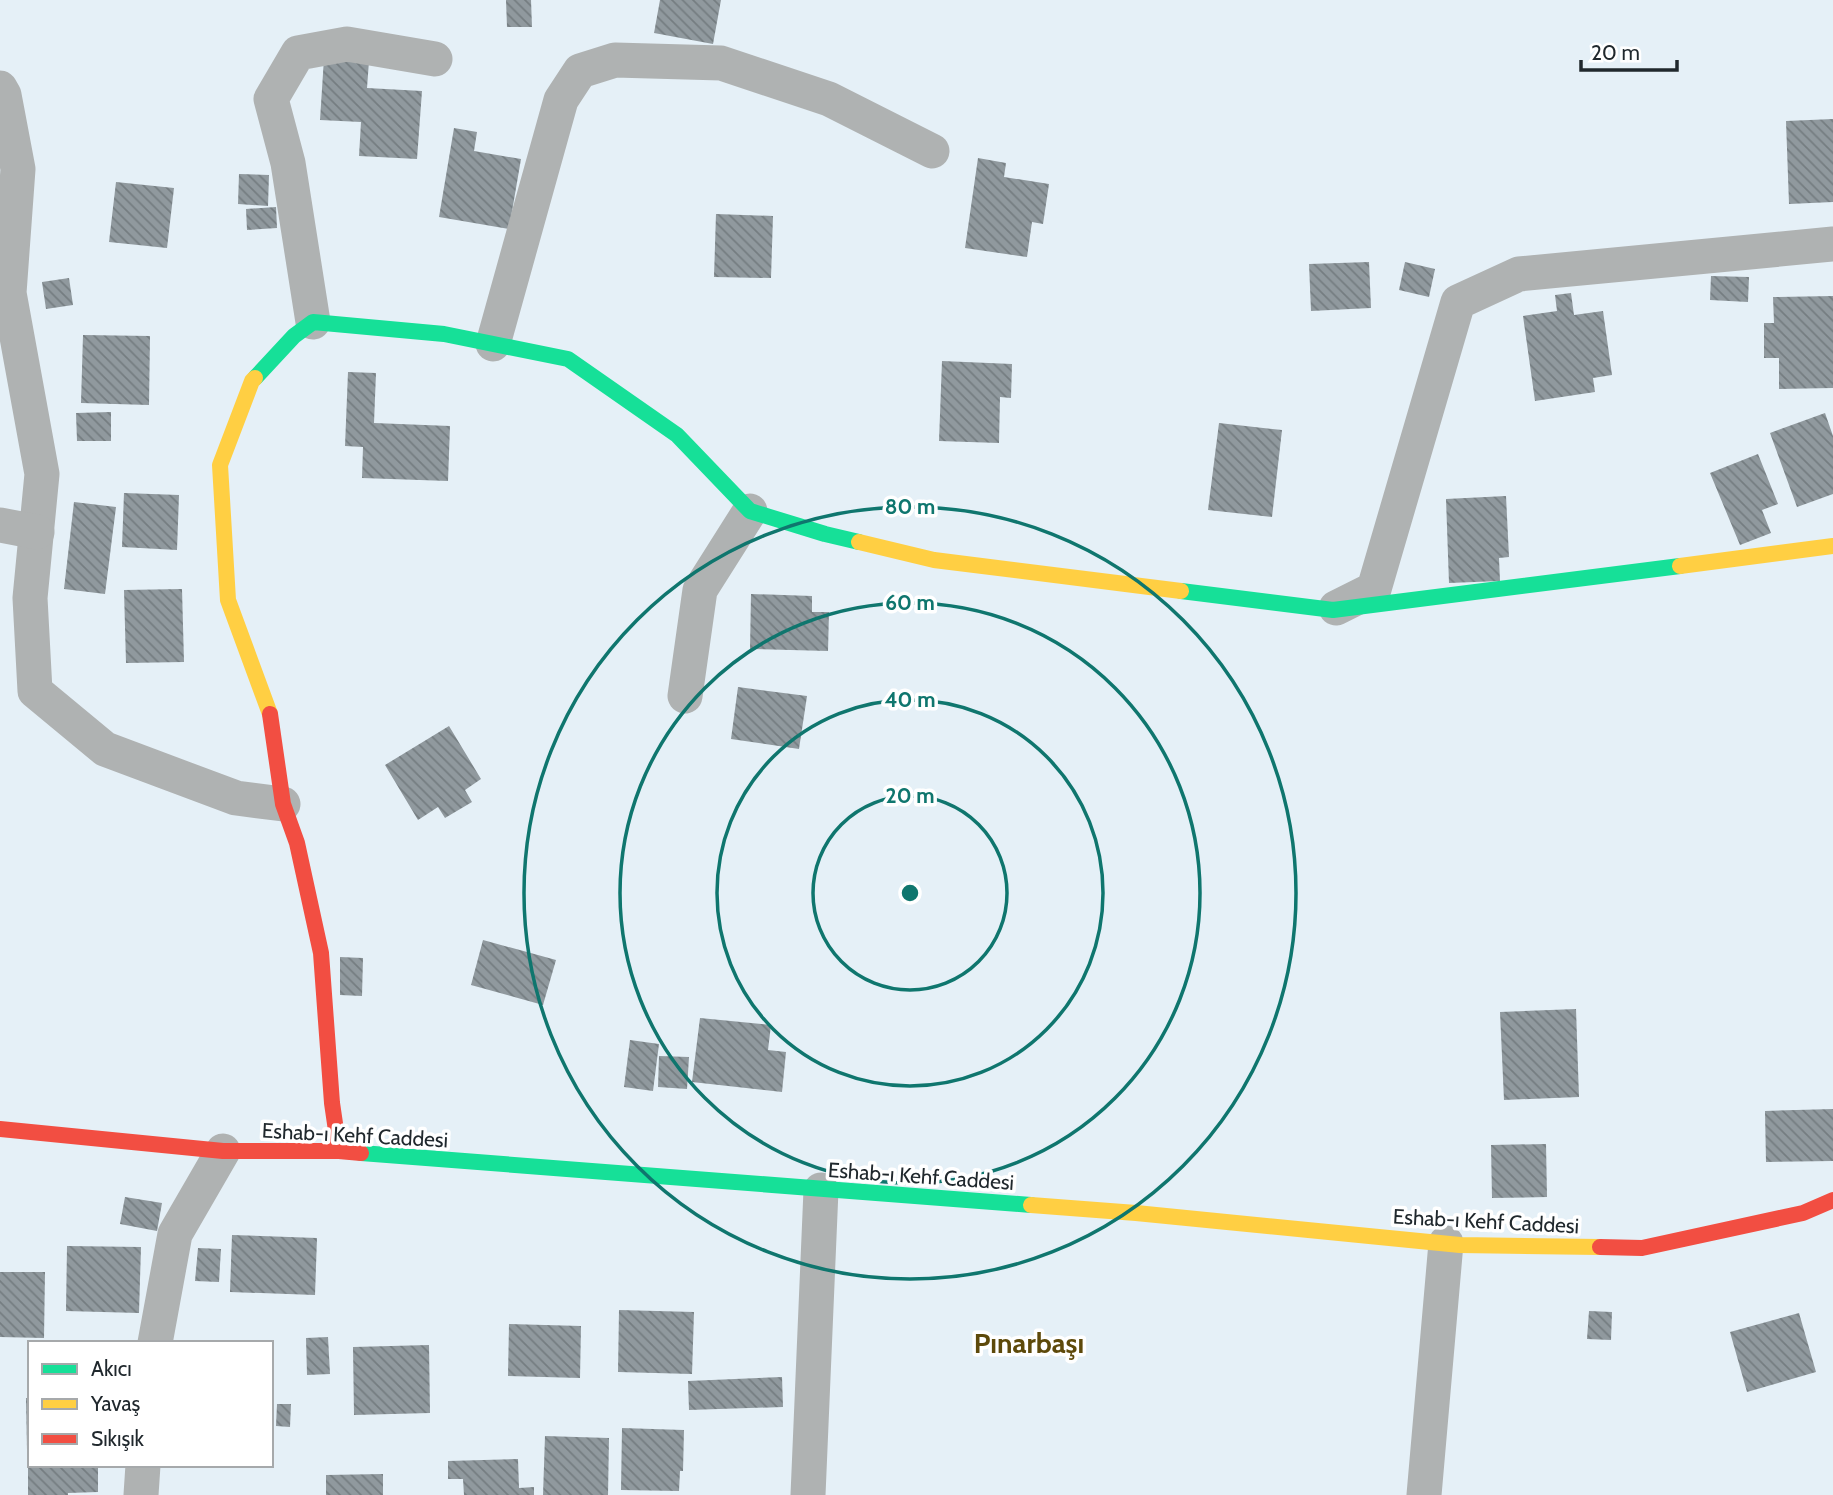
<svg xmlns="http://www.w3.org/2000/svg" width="1833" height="1495" font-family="Cabin,sans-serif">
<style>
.building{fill:url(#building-back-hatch)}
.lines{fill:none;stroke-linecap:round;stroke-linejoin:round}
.street{stroke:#afb2b2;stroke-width:35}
.fast{stroke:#16e098;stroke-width:16}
.slow{stroke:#ffcf43;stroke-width:16}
.jam{stroke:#f24e42;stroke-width:16}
.ring{fill:none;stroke:#0f766e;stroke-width:3.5}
.labels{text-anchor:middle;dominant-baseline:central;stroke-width:7;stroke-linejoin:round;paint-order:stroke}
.street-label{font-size:21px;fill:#20282d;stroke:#fff}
.district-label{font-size:28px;font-weight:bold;fill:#5d490a;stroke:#fff}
.centre{fill:#0f766e;stroke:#fff;stroke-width:3.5}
.ring-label{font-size:21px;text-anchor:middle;font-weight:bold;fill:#0f766e;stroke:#fff;stroke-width:7;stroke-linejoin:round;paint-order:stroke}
</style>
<defs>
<pattern id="building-back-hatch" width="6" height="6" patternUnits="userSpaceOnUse" patternTransform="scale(1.75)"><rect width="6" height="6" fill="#90999e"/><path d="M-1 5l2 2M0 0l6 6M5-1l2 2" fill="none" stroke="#757d81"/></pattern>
</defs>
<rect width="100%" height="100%" fill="#e5f0f7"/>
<g class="building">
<polygon points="506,0 531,0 532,27 507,27"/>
<polygon points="660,0 721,0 713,44 654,33"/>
<polygon points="324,58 369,61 367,88 422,91 417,159 359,156 361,122 320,120"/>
<polygon points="1833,119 1833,202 1789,204 1786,121"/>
<polygon points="454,128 477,132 474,151 521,159 509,229 439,217"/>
<polygon points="978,158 1006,163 1004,177 1049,184 1043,224 1032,222 1027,257 965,248"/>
<polygon points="239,174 269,175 268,206 238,204"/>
<polygon points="116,182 174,188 167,248 109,242"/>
<polygon points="276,207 277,228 247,230 246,209"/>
<polygon points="716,214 773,216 771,278 714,277"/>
<polygon points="1369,262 1371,308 1311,311 1309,264"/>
<polygon points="1405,262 1435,269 1429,297 1399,290"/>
<polygon points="1711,276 1749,277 1748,302 1710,300"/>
<polygon points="69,278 73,305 46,309 42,282"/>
<polygon points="1571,293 1574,315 1603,311 1612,375 1593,378 1595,392 1535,401 1523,316 1557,311 1555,295"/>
<polygon points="1833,296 1833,388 1779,389 1779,358 1764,358 1764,323 1774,323 1773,297"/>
<polygon points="83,335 150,336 149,405 81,403"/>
<polygon points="942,361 1012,364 1011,398 1000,397 999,443 939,441"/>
<polygon points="348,372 376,373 374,423 450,426 448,481 362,478 363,447 345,446"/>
<polygon points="111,412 111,441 77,441 76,413"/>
<polygon points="1825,413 1833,436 1833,494 1797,507 1770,433"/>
<polygon points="1219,423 1282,430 1272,517 1208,510"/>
<polygon points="1758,454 1778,504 1762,510 1771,533 1740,545 1710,473"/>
<polygon points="124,493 179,495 177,550 122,547"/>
<polygon points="1506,496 1509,557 1499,558 1500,581 1449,583 1446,499"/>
<polygon points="74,502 116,507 105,594 64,589"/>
<polygon points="182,589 184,662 126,663 124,590"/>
<polygon points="751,594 812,596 812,612 829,612 828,651 750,649"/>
<polygon points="738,687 807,696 799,749 731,739"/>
<polygon points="449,726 481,779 465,790 472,802 445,818 438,807 418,820 385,765"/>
<polygon points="483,940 556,960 543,1005 471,985"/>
<polygon points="340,957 363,958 362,996 340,995"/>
<polygon points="1576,1009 1579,1097 1504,1100 1500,1012"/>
<polygon points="700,1018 771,1025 768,1050 786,1052 782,1092 692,1082"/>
<polygon points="630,1040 659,1044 653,1091 624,1087"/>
<polygon points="659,1056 689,1057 687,1089 658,1087"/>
<polygon points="1833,1109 1833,1161 1766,1162 1765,1111"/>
<polygon points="1546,1144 1547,1197 1492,1198 1491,1145"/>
<polygon points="125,1197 162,1203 157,1231 120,1224"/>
<polygon points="232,1235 317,1238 315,1295 230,1292"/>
<polygon points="67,1246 141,1247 139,1313 66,1311"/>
<polygon points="198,1248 221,1249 219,1282 195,1281"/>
<polygon points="0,1272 45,1272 44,1338 0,1337"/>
<polygon points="619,1310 694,1312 692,1374 618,1372"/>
<polygon points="1589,1311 1612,1312 1611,1340 1587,1339"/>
<polygon points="1799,1313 1816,1372 1747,1392 1730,1332"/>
<polygon points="509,1324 581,1326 580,1378 508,1376"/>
<polygon points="328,1337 330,1374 307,1375 306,1338"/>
<polygon points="429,1345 430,1413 354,1415 353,1347"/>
<polygon points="782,1377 783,1407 689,1410 688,1381"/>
<polygon points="26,1398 30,1398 30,1450 27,1450"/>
<polygon points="277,1404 291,1404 290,1427 276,1426"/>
<polygon points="622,1428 684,1430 683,1471 680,1471 679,1491 621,1490"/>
<polygon points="545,1436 609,1438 608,1495 543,1495"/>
<polygon points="518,1459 519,1488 534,1487 534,1495 464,1495 463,1479 448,1479 448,1461"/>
<polygon points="28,1465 98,1465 98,1492 68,1493 68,1495 28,1495"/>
<polygon points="383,1474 383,1495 326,1495 326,1475"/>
</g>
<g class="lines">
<g class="street">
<polyline points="0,88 4,95 18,169 9,293 42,474 30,598 35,691 105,749 236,798 283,804"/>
<polyline points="313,322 288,163 271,99 298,53 347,44 435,59"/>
<polyline points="493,344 561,100 580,71 615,60 721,63 829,99 932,151"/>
<polyline points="0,525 37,532"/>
<polyline points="1336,608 1374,589 1458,302 1519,274 1833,244"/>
<polyline points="685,696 700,590 750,511"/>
<polyline points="155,1343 175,1234 223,1151"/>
<polyline points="141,1495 143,1465"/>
<polyline points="808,1495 821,1190"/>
<polyline points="1424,1495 1446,1243"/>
</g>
<g class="fast">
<polyline points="255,378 294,336 313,322 444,334 568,359 677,435 750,511 825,534 859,542"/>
<polyline points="1181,591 1333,610 1680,566"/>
<polyline points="361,1153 1031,1205"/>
</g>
<g class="slow">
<polyline points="255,378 252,381 220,465 228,600 270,714"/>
<polyline points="859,542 934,560 1181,591"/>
<polyline points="1680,566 1833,546"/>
<polyline points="1031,1205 1136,1213 1460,1245 1600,1247"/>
</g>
<g class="jam">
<polyline points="270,714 283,804 297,843 321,953 332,1103 339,1151"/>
<polyline points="0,1129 223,1151 339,1151 361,1153"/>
<polyline points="1600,1247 1642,1248 1803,1213 1833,1200"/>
</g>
</g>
<g class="ring">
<circle cx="910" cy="893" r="97"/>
<circle cx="910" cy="893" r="193"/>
<circle cx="910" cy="893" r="290"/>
<circle cx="910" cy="893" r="386"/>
</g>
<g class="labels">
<g class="street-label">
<text transform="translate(355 1135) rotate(3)">Eshab-ı Kehf Caddesi</text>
<text transform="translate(921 1176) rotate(4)">Eshab-ı Kehf Caddesi</text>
<text transform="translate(1486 1221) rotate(3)">Eshab-ı Kehf Caddesi</text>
</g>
<g class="district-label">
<text x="1029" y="1343">Pınarbaşı</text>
</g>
</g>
<circle cx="910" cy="893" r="10" class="centre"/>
<g class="ring-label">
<text x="910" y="514">80 m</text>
<text x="910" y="610">60 m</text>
<text x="910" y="707">40 m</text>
<text x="910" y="803">20 m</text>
</g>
<rect x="28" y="1341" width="245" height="126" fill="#ffffff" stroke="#a6a9ab" stroke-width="2"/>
<rect x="42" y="1364" width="35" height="10" fill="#16e098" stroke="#a6a9ab" stroke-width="2"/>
<text x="91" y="1376" font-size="21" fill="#20282d">Akıcı</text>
<rect x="42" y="1399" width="35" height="10" fill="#ffcf43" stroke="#a6a9ab" stroke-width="2"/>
<text x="91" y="1411" font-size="21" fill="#20282d">Yavaş</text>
<rect x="42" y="1434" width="35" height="10" fill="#f24e42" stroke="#a6a9ab" stroke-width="2"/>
<text x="91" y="1446" font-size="21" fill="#20282d">Sıkışık</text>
<path d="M1581 60v10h96v-10" fill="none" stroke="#20282d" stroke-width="3.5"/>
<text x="1591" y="60" font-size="21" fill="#20282d" stroke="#ffffff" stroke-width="5" paint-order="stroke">20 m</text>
</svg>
